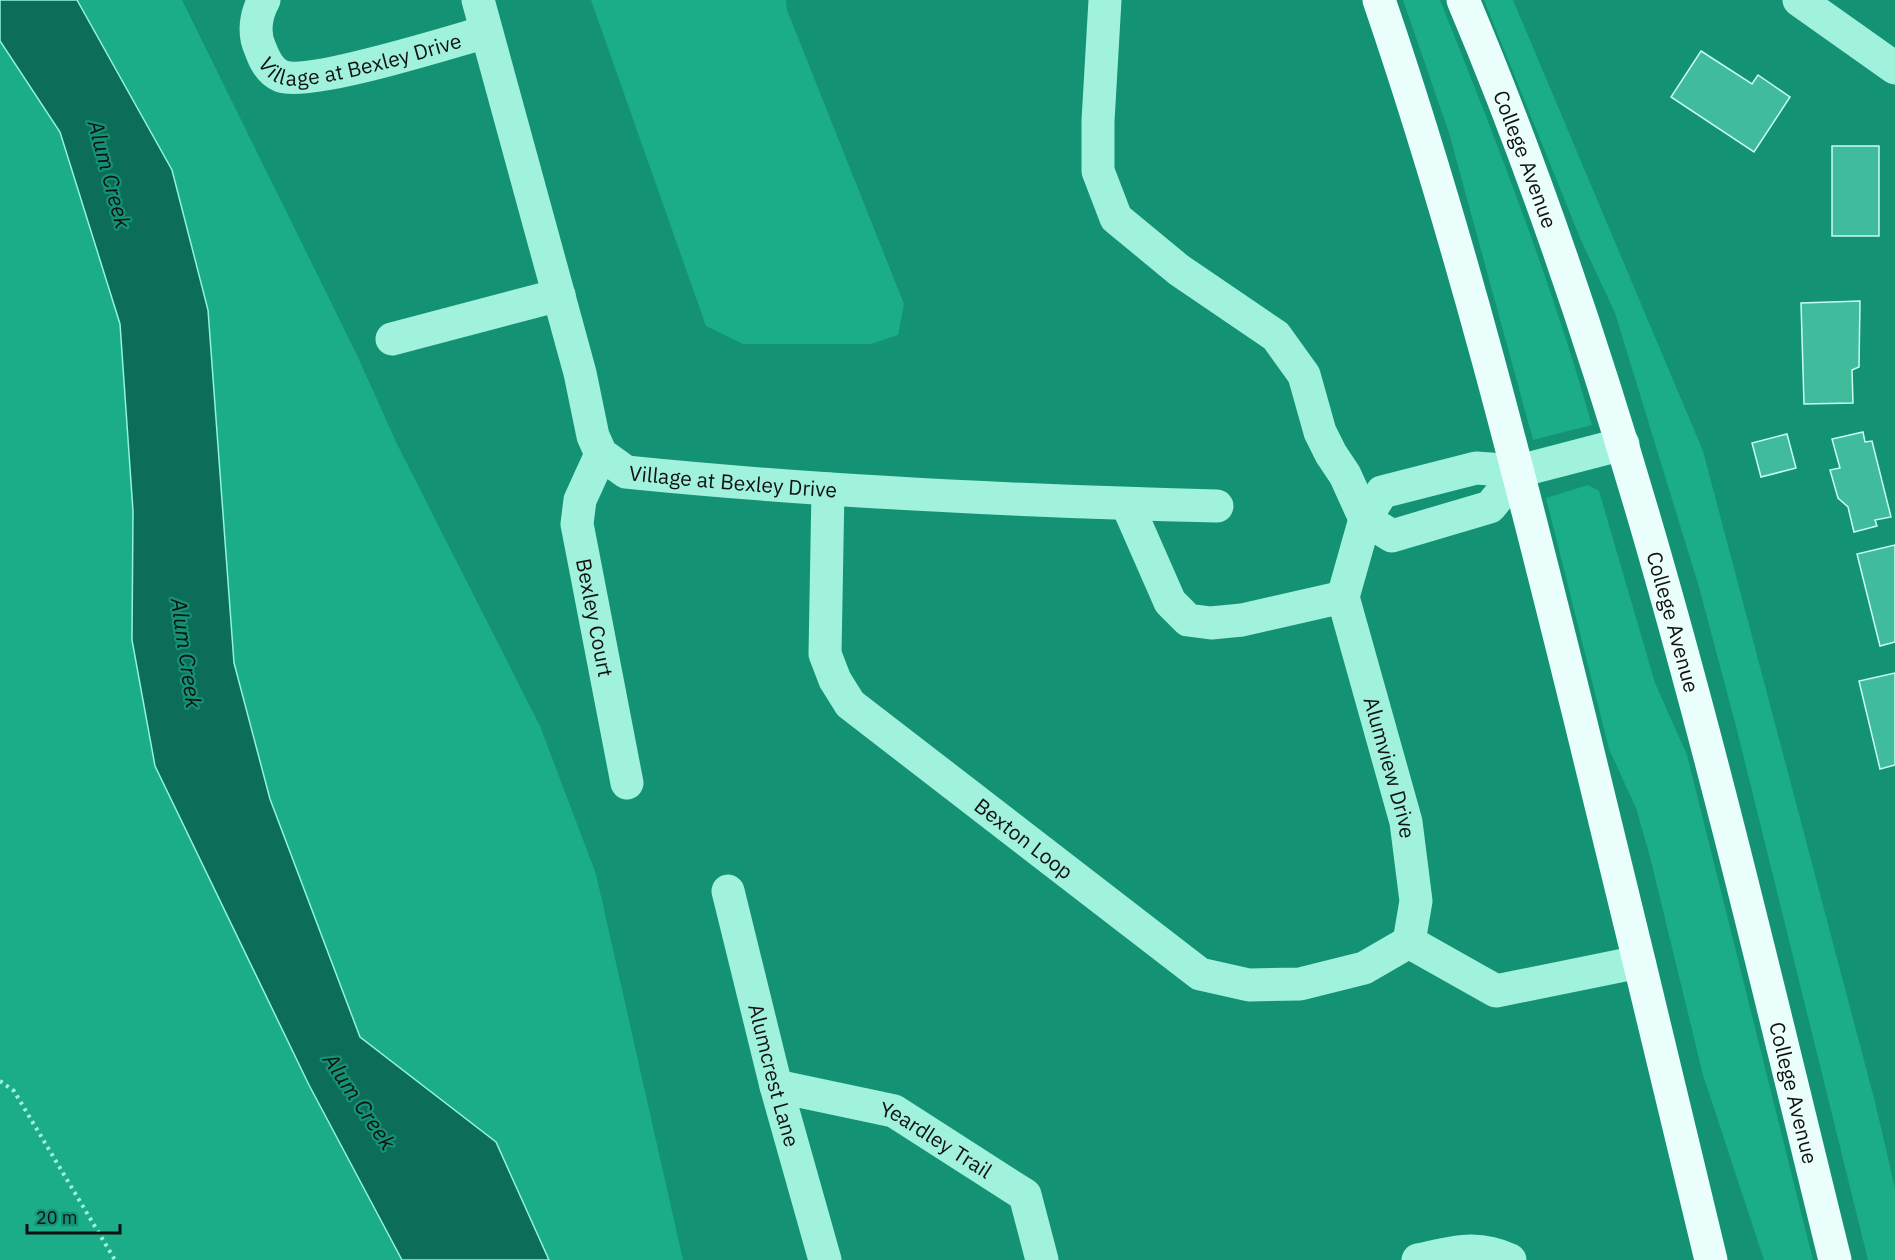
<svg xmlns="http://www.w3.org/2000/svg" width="1895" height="1260" font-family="'IBM Plex Sans',sans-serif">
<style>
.green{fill:#1bac88}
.water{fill:#0c6e58;stroke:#91f5db;stroke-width:1.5}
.building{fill:#40bc9d;stroke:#c7fdef;stroke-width:1.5}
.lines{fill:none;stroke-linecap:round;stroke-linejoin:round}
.path{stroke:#a0f2dd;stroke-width:4;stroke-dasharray:3 4.5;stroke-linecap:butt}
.minor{stroke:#a0f2dd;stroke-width:33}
.major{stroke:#eafffb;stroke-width:33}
.labels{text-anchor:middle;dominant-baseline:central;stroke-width:4.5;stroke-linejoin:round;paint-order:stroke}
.street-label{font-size:21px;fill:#111;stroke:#139274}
.water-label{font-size:22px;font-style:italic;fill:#111;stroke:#139274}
</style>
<rect width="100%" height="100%" fill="#139274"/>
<g class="green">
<polygon points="77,0 182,0 356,353 397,444 540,726 596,874 683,1260 549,1260 496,1142 360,1037 270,799 234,663 208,310 172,170"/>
<polygon points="591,0 786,0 787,10 904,304 898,335 871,344 743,344 706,326"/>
<path d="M1403,0H1440C1496,140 1551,280 1592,425L1533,440L1449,133Z"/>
<polygon points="1484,0 1513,0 1703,451 1875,1102 1895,1188 1895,1260 1868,1260 1738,734 1699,587 1615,313 1580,238"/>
<polygon points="0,41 60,132 120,324 133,511 132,640 155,766 309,1085 402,1260 0,1260"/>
<polygon points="1588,485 1599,491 1655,683 1687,755 1813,1260 1764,1260 1703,1075 1650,857 1636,808 1609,749 1546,498"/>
</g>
<polygon class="water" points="0,0 77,0 172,170 208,310 234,663 270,799 360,1037 496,1142 549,1260 402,1260 309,1085 155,766 132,640 133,511 120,324 60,132 0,41"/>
<g class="building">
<polygon points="1701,51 1752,84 1758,75 1790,97 1754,152 1671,97"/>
<rect x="1832" y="146" width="47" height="90"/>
<polygon points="1860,301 1859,367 1852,370 1853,403 1804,404 1801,303"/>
<polygon points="1863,432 1865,442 1872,441 1891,517 1875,520 1877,526 1854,532 1848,507 1838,498 1830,470 1840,468 1832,439"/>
<polygon points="1787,434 1796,468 1761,477 1752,443"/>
<polygon points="1895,545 1895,642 1880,646 1857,554"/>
<polygon points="1895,673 1895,765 1880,769 1859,681"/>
</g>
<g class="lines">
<polyline class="path" points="0,1081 14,1091 115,1260"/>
<g class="minor">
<path id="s1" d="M264,0C256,14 253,33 260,48C264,59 269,71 281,76C309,87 450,42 486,32"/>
<path id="s2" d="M478,0L580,373L593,436L601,454L626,472C822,492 1020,501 1217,506"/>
<polyline points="1105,0 1098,121 1098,171 1116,218 1179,270 1276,336 1304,375 1320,432 1331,454 1345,475 1365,519"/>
<polyline points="1799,0 1895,68"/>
<polyline points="392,339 559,295"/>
<path id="s3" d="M601,454L580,500L577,524L627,783"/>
<path id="s4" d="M828,489L825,654L835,680L850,704L1200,974L1249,985L1300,984L1364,968L1409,942"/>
<polyline points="1127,504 1170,602 1188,620 1211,623 1242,620 1343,597"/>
<polyline points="1365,519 1392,536 1490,507 1519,471"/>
<polyline points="1343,597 1365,519 1382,492 1476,468 1519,471 1623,444"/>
<path id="s5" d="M1343,597L1406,822L1416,901L1409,942"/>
<path id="s6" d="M728,891L776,1086L825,1260"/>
<polyline points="1409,942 1496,991 1639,962"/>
<path id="s7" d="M776,1086L894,1111L1025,1195L1042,1260"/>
<path d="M1418,1260C1452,1253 1476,1244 1510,1260"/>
</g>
<g class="major">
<path d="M1379,0C1460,237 1520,476 1580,719C1624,899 1668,1080 1711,1260"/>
<path id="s8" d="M1463,0C1634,404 1730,835 1835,1260"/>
</g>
</g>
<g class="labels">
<g class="street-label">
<text stroke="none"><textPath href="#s1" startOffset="166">Village at Bexley Drive</textPath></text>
<text stroke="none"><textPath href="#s8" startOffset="171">College Avenue</textPath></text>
<text stroke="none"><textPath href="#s2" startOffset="609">Village at Bexley Drive</textPath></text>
<text stroke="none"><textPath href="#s3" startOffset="170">Bexley Court</textPath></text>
<text stroke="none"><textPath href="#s8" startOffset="657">College Avenue</textPath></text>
<text stroke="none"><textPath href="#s5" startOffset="177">Alumview Drive</textPath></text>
<text stroke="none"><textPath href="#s4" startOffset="441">Bexton Loop</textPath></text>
<text stroke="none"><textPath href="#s6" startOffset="190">Alumcrest Lane</textPath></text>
<text stroke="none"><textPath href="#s8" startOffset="1143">College Avenue</textPath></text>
<text stroke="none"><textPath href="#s7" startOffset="171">Yeardley Trail</textPath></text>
</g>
<g class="water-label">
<text transform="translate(110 174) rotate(75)">Alum Creek</text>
<text transform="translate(187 653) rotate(82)">Alum Creek</text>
<text transform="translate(360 1101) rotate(56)">Alum Creek</text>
</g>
</g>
<path d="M27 1224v9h93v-9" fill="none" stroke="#111111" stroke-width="3"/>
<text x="36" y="1224" font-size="18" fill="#111111" stroke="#139274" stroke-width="4.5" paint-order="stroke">20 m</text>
</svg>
